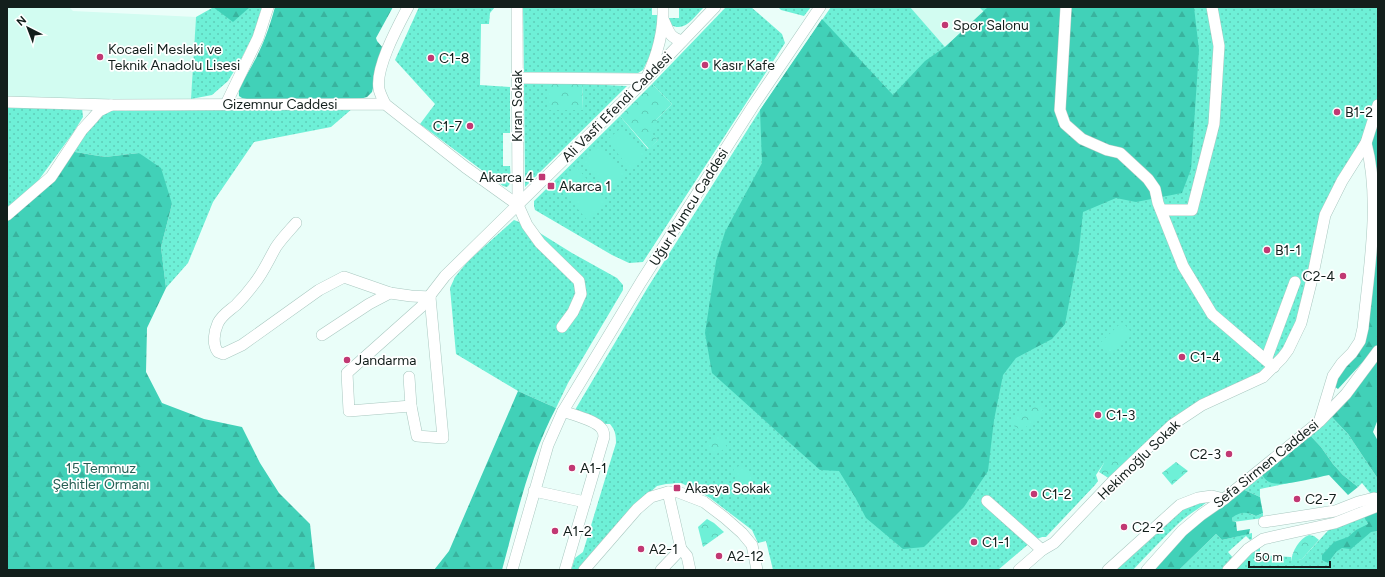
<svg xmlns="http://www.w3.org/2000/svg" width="1385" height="577" font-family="Figtree,sans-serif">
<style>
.built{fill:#d2fcf1}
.grass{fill:url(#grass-dots)}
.forest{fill:url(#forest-firs)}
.park{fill:url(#park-crowns)}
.garden{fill:#6ef0d7}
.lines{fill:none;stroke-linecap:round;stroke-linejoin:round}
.minor-casing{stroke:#a9c8c0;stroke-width:12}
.minor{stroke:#fff;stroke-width:11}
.poi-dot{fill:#c13873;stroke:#fff;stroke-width:1.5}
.labels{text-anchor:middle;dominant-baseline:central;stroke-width:3.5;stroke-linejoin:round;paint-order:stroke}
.poi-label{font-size:14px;fill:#131f1c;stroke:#fff;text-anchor:start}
.street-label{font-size:14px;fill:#131f1c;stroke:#fff}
.park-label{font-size:14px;fill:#275f54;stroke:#fff}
</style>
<defs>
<pattern id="grass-dots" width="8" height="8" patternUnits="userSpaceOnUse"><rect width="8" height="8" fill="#6ef0d7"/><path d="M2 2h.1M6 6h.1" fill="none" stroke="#5ecdb8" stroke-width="1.8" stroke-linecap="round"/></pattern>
<pattern id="forest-firs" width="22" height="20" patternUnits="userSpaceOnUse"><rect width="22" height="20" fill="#41d1b8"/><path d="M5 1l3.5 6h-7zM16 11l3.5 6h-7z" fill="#38b39e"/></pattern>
<pattern id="park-crowns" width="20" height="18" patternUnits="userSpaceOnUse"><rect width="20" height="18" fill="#6ef0d7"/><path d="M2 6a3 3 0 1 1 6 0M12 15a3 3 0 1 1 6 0" fill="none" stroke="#5ecdb8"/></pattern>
</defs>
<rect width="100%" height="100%" fill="#eafef9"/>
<g class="built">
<polygon points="7,7 69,7 73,11 196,17 191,102 7,97"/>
<polygon points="910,7 979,7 984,12 945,47"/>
</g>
<g class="grass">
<polygon points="211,7 262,7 253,36 238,65 228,81 212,95 191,99 196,17 212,8"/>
<polygon points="419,7 495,7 490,13 489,24 481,24 480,85 510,87 510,133 503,133 503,166 510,166 511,181 509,185 507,187 503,186 420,124 435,104 395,60"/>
<polygon points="523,7 652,7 652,15 659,15 658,38 643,70 638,73 524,72"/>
<path d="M679,7H704C695,16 685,33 671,25L668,18H679Z"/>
<polygon points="726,7 751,7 782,34 785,43 643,262 629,263 612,255 535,210 534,206 534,201 620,116 648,149 658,140 650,133 656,120 672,104 652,84"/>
<polygon points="778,7 811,7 804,16 781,10"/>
<path d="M831,7H910L945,47L984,12L979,7H1378V105L1366,143L1325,215L1304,311L1274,367L1202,405L1133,462L1104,463L1096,475L1098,481L1095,485L1046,537H1042L1032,541L998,570H773L766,541L758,543L752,530L710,498L696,490L681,483L666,484L657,486L632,509L579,570H571L575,558L583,552L616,443C616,434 615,430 610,424H596L572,415L648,287L760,110Z"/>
<polygon points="524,84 549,84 549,110 583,110 582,84 627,86 525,187"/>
<polygon points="31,107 82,108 83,117 73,133 38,181 25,194 7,207 7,108"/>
<polygon points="353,108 331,127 254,142 213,202 188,263 166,288 161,247 172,204 139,153 105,157 69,151 99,111"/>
<polygon points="514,220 527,225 572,253 617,278 623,285 623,290 568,383 556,408 518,391 456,354 450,288 455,277 468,261"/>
<polygon points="1328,413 1348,434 1378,479 1378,495 1374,498 1362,483 1358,487 1343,475 1333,464 1321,447 1307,432"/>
<path d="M1259,470C1269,485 1273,482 1289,483L1260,489V497L1238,487Z"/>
<path d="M1213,496C1204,507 1189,513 1179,523C1163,538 1148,554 1133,570H1108L1180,505Z"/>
<path d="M1364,511C1366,526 1369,524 1378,533V570H1179L1216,534L1222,540L1252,533V539L1250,540L1246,536L1228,552L1236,561L1260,541V555L1291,557V561L1302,559L1335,523Z"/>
<polygon points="1239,512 1246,512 1256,516 1263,513 1263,518 1233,522 1232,518"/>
</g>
<g class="forest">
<polygon points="213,7 250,7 233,22"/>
<path d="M275,7H393L376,38L377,41L383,48L372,92L367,97L360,99H247L242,98L239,96C238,88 242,82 246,76C260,53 268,33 275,7Z"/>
<polygon points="988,7 1194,7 1199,50 1191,169 1182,193 1136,202 1116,198 1083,212 1079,250 1065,324 1052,339 1016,358 1003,375 994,420 988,471 964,507 924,547 903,549 866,518 855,497 839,471 820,470 712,373 705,333 716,261 725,232 762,163 760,110 822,19 893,95 925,61 945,47"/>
<polygon points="1378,105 1378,344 1371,353 1338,389 1331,384 1360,341 1374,214 1369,155"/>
<polygon points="69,151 105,157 139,153 161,168 172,204 161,247 166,288 147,328 146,372 162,403 204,419 242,427 260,463 279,493 310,524 315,570 7,570 7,215"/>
<polygon points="1378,351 1378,419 1373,432 1378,441 1378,479 1348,434 1328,413"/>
<path d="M518,391L556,408C529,459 517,515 502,570H434L449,551Z"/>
<path d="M1307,432L1321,447L1333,464L1343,475L1358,487L1348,495L1329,475C1314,478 1286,486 1272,483C1266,482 1262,475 1259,470Z"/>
<path d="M1238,487L1260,497L1263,513L1256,516C1246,512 1241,511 1232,518L1233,522H1236L1237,531L1250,529L1249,534L1222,540L1216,534L1179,570H1147Z"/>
<polygon points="1378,506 1378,533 1376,531 1371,532 1351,549 1342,548 1336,552 1328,563 1322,560 1322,555 1334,542 1348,537 1356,530 1368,524 1365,519 1364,511"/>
</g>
<g class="park">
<polygon points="549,84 582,84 583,110 549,110"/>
<polygon points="652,84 672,104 656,120 660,124 651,133 658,140 649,149 620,116"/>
<path d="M1038,402H1040L1044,408L1039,417L1022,430L1015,427C1006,416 1021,414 1028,411C1032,409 1035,405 1038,402Z"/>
<polygon points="718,434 727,447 715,455 706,443"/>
<polygon points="1126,455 1133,462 1113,481 1099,472 1104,463"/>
<polygon points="1176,462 1188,471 1172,485 1162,473"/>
<polygon points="707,519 714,523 724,532 703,547 698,527"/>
<path d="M1309,535L1314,536L1319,540L1302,559L1291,562C1292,551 1299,539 1309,535Z"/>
</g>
<g class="garden">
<polygon points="621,128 645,155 630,169 607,140"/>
<polygon points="600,146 624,174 608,190 583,161"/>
<polygon points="576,166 606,203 587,220 557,184"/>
<polygon points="1122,322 1133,334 1110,356 1099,344"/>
<polygon points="742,464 753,480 743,486 733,470"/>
</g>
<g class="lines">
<defs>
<g id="minor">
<polyline points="517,7 518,205 527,225 540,243 579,281 581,294 573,312 562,327"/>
<polyline points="1066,7 1060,110 1065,124 1082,139 1107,150 1120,153 1148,179 1155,189 1158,203 1183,266 1212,314 1274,367"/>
<path d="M664,21C669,32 669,37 682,41"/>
<path d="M517,78L646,79C657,56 664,33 663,7"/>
<polyline points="7,102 112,105 385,104 465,167 518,205"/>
<polyline points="226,104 258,38 268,7"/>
<path d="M385,104C383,99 380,94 379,89C375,68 398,26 408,7"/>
<polyline points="1161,210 1192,210 1214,124 1219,46 1212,7"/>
<polyline points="7,215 51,177 82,130 93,118 99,111 111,105"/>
<path d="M296,223C289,231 282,238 276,247C269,259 263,273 254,284C248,292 242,299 236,305C229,311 222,315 218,323C214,332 212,344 218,352L223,354L242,345L319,290L344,277L390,293"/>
<polyline points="322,335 369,304 390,293 411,296 430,297"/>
<polyline points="1266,360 1295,282"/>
<polyline points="409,377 411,406 349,411 347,373 421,307 445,276 646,79 715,7"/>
<polyline points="411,406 417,436 443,438 430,297"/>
<path d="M563,411C573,415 595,420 601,428C604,431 604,434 604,437L565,570"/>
<path d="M1320,419L1333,376L1342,363L1352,353L1360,341L1363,328C1369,269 1381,200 1366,143"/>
<polyline points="534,491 585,502"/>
<polyline points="668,492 681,549 687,556 690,570"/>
<polyline points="987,501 1042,550"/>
<polyline points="1264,522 1335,511 1358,502 1374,498 1378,499"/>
<polyline points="512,570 548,445 563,411 641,282 709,175 753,106 820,7"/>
<polyline points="584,570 637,509 651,497 668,492 678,492 704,502 725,518 742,533 752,545 757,570"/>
<polyline points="661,570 681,549"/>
<polyline points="1019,570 1042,550 1054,543 1113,481 1172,425 1202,405 1263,377 1282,358 1288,350 1301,323 1312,279 1325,215 1342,181 1366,143 1378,105"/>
<polyline points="1108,570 1180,505 1198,498 1212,496 1224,499"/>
<polyline points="1147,570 1182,531 1201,515 1224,499 1320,421 1346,394 1378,351"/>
<polyline points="1228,570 1248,549 1263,539 1335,523 1378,506"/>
</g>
</defs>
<use href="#minor" class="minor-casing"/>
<use href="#minor" class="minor"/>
</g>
<g class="poi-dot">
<circle cx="945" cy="25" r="4"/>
<circle cx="100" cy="57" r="4"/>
<circle cx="431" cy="58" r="4"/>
<circle cx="705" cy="65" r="4"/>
<circle cx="1337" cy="112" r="4"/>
<circle cx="470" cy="126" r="4"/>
<rect x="538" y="173" width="8" height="8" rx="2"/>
<rect x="547" y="182" width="8" height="8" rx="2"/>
<circle cx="1267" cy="250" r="4"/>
<circle cx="1343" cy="276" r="4"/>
<circle cx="1182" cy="357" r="4"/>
<circle cx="347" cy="360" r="4"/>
<circle cx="1098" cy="415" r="4"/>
<circle cx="1229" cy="454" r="4"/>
<circle cx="572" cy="468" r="4"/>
<rect x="673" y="484" width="8" height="8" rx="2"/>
<circle cx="1034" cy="494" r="4"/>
<circle cx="1297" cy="499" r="4"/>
<circle cx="1124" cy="527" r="4"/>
<circle cx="555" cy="531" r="4"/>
<circle cx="974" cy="542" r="4"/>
<circle cx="641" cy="549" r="4"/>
<circle cx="719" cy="556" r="4"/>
</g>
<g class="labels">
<g class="poi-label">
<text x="953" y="25">Spor Salonu</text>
<text x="108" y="49">Kocaeli Mesleki ve<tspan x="108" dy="16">Teknik Anadolu Lisesi</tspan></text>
<text x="439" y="58">C1-8</text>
<text x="713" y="65">Kasır Kafe</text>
<text x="1345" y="112">B1-2</text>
<text x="462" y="126" text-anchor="end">C1-7</text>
<text x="534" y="177" text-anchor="end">Akarca 4</text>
<text x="559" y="186">Akarca 1</text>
<text x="1275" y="250">B1-1</text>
<text x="1335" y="276" text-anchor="end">C2-4</text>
<text x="1190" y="357">C1-4</text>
<text x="355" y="360">Jandarma</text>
<text x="1106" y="415">C1-3</text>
<text x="1221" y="454" text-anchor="end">C2-3</text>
<text x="580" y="468">A1-1</text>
<text x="685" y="488">Akasya Sokak</text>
<text x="1042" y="494">C1-2</text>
<text x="1305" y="499">C2-7</text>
<text x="1132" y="527">C2-2</text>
<text x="563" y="531">A1-2</text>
<text x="982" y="542">C1-1</text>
<text x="649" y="549">A2-1</text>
<text x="727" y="556">A2-12</text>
</g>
<g class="street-label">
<text x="280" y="104">Gizemnur Caddesi</text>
<text transform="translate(517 106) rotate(-90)">Kıran Sokak</text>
<text transform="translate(617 107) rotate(-45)">Ali Vasfi Efendi Caddesi</text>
<text transform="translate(689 207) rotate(-58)">Uğur Mumcu Caddesi</text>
<text transform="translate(1139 460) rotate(-44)">Hekimoğlu Sokak</text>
<text transform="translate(1266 464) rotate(-39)">Sefa Sirmen Caddesi</text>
</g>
<g class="park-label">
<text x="101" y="468">15 Temmuz<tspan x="101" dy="16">Şehitler Ormanı</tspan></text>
</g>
</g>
<rect width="1385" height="577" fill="none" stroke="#131f1c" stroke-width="16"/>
<g transform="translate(28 28) rotate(318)" stroke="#ffffff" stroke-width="3" paint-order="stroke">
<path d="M0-3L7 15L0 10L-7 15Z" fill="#131f1c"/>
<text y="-6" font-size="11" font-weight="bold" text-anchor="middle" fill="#131f1c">N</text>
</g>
<path d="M1249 561v6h81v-6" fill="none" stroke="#131f1c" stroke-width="2"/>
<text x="1255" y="561" font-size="12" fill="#131f1c" stroke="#ffffff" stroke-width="3" paint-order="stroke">50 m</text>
</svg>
